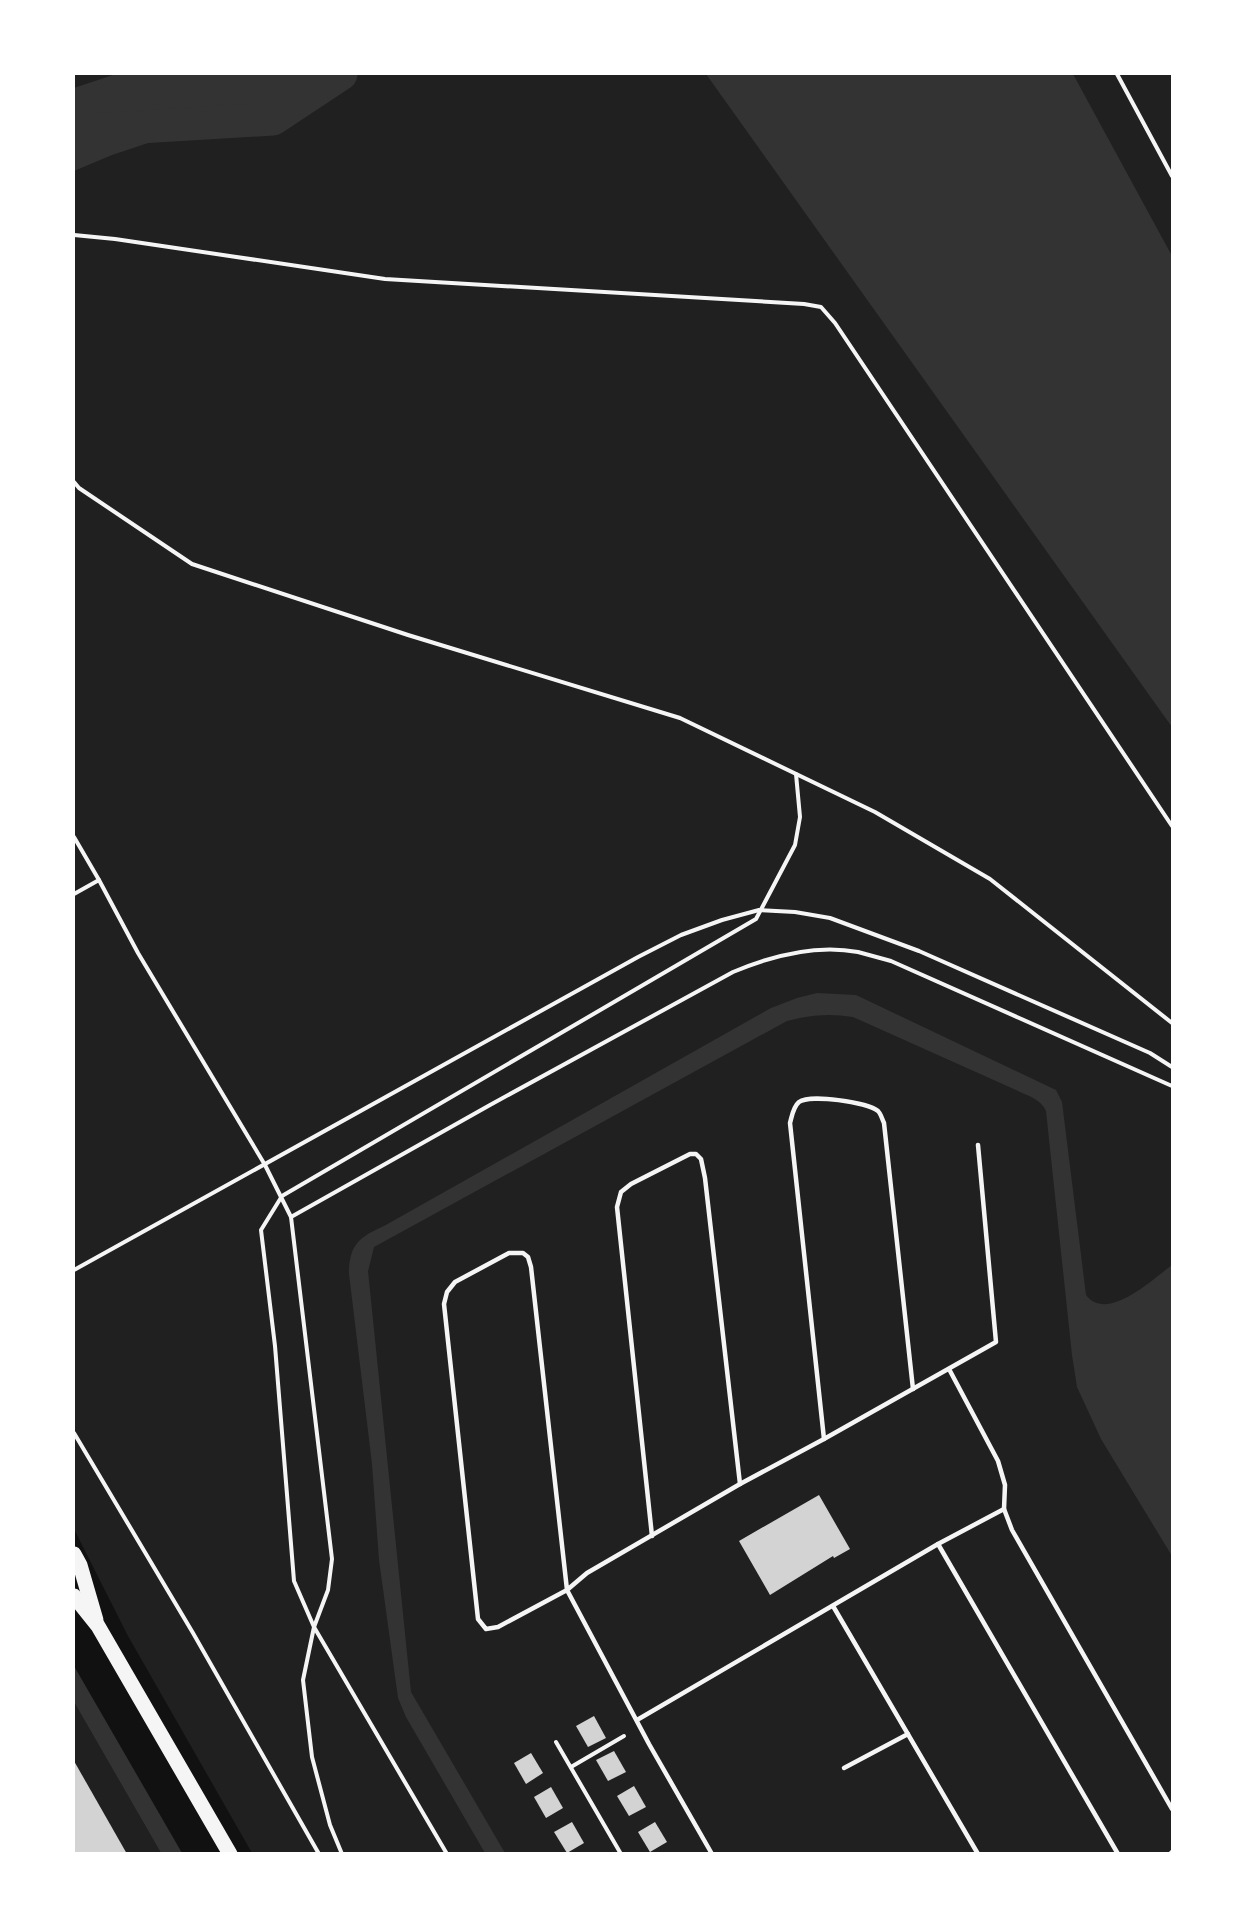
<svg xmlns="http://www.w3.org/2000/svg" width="1246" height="1927" font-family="'Zilla Slab',serif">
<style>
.green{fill:#202020}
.water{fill:#333}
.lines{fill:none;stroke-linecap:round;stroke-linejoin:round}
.canal{stroke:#333;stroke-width:33}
.building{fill:#d3d3d3}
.path{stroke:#f5f5f5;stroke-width:4}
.service{stroke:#f5f5f5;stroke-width:4.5}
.primary{stroke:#f5f5f5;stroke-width:15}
</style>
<rect width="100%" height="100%" fill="#111"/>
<g class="green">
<polygon points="74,74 1172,74 1172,1853 252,1853 128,1636 74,1529"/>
<polygon points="74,1702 161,1853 74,1853"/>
</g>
<g class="water">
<polygon points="116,74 355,74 112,155 74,171 74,88"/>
<polygon points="706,74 1073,74 1172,256 1172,727"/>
<path d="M817,993L856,995L1056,1090L1062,1102L1086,1295C1107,1323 1153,1279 1172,1265V1556L1101,1439L1077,1387L1072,1355L1046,1111C1041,1099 1028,1096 1016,1090L853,1017C829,1013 810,1015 787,1021L374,1247L368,1271L411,1692L505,1853H485L406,1717L398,1698L379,1560L372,1464L349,1274C349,1245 359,1237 384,1226L771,1008L797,998Z"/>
<polygon points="74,1666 182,1853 161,1853 74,1702"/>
</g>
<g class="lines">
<polyline class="canal" points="74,131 273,119 341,74"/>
</g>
<g class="building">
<polygon points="819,1495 850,1549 834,1558 833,1556 770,1595 739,1541"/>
<polygon points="594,1716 606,1738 588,1747 576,1726"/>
<polygon points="614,1751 626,1772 608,1781 596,1760"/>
<polygon points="531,1753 543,1773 526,1784 514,1763"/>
<polygon points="74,1761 127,1854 74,1854"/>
<polygon points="634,1786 646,1807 629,1816 617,1796"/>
<polygon points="551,1787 563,1808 546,1818 534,1797"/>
<polygon points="572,1822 584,1843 567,1853 554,1832"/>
<polygon points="655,1822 667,1842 650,1852 638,1832"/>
</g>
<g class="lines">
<g class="path">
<polyline points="1117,74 1172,176"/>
<polyline points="74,235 115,239 385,279 804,304 821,307 835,323 1172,826"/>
<polyline points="74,482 79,488 192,564 408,635 680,718 875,812 990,879 1172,1023"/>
<polyline points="74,837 99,880 138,953 265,1165 291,1217 332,1559 328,1590 314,1627 303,1680 312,1757 330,1825 342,1854"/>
<polyline points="74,894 99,880"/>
<path d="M291,1217L490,1105L733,972C771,956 816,944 858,952C869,955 880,958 891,961L1172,1086"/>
<polyline points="74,1270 638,957 681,935 722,920 759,910 795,912 830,918 919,951 1150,1053 1172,1067"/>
<polyline points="74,1433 193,1633 319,1854"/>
<polyline points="556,1742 621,1854"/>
<polyline points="571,1767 624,1736"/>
<polyline points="447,1854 314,1627 294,1581 275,1346 261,1230 282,1196 756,919 795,845 800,817 796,774"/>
</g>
<g class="service">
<polyline points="949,1369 998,1461 1005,1485 1004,1509 1012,1530 1172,1809"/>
<path d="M824,1439L790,1123C792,1116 793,1107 799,1102C810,1094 867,1102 878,1111C881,1114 882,1119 884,1123L913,1389"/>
<polyline points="652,1536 617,1207 621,1192 631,1184 690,1154 696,1154 701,1159 705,1178 740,1484"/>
<polyline points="938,1544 1118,1854"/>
<polyline points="833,1606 978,1854"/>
<polyline points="637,1720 938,1544 1004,1509"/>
<polyline points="844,1768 908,1734"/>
<polyline points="712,1854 649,1744 567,1590 531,1267 528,1257 523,1253 509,1253 455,1282 447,1292 444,1304 478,1619 486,1629 498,1627 567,1590 587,1573 740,1484 824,1439 996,1342 978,1145"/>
<polyline points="1170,1854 1172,1852"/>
</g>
<g class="primary">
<polyline points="74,1554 80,1565 96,1620"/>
<polyline points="74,1596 98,1626 230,1854"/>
</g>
</g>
<rect width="1246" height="1927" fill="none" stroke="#ffffff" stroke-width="150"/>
</svg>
